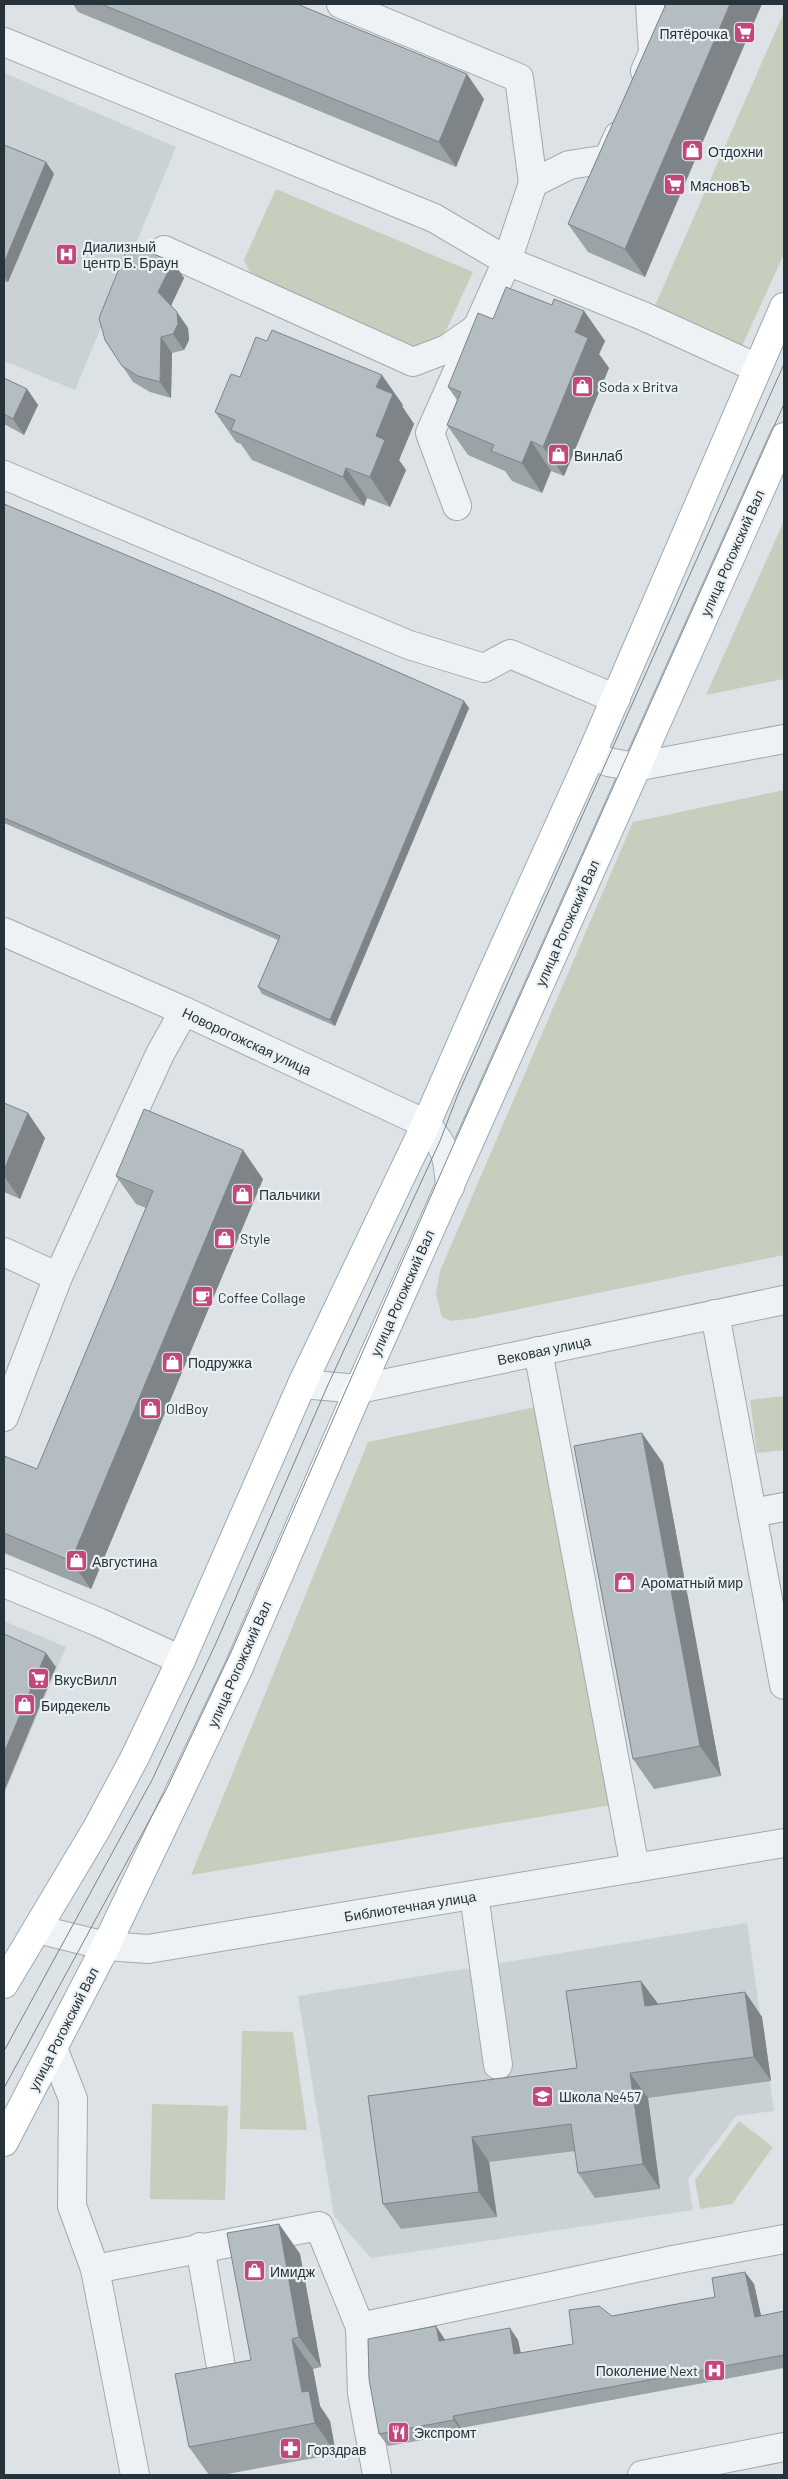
<svg xmlns="http://www.w3.org/2000/svg" width="788" height="2479" font-family="Barlow,sans-serif">
<style>
.built{fill:#cad2d6}
.green{fill:#c7cebe}
.lines{fill:none;stroke-linecap:round;stroke-linejoin:round}
.minor-casing{stroke:#a2aaae;stroke-width:30}
.major-casing{stroke:#9caab0;stroke-width:30}
.minor{stroke:#eef2f4;stroke-width:28}
.major{stroke:#fff;stroke-width:28}
.tram{stroke:#77868d;stroke-width:1}
.wall{fill:#9ba3a6}
.shaded-wall{fill:#7e8487}
.building{fill:#b4bdc1;stroke:#7e8487}
.labels{text-anchor:middle;dominant-baseline:central;stroke-width:4.5;stroke-linejoin:round;paint-order:stroke}
.poi-label{font-size:14px;fill:#27333a;stroke:#ebf1f3;text-anchor:start}
.street-label{font-size:14px;fill:#27333a;stroke:#ebf1f3}
</style>
<rect width="100%" height="100%" fill="#dce2e5"/>
<g class="built">
<polygon points="4,73 176,147 75,390 4,361"/>
<polygon points="4,1621 66,1647 4,1795"/>
<polygon points="747,1923 774,2111 736,2116 688,2179 693,2210 371,2258 334,2216 298,1996"/>
</g>
<g class="green">
<polygon points="784,12 784,254 742,346 654,308"/>
<polygon points="276,189 473,272 443,337 414,352 252,277 244,260"/>
<polygon points="784,521 784,679 706,695"/>
<polygon points="784,790 784,1255 475,1318 451,1321 442,1317 436,1294 440,1271 633,822"/>
<polygon points="784,1396 784,1450 757,1453 750,1400"/>
<polygon points="536,1407 611,1805 191,1875 368,1442"/>
<polygon points="242,2031 293,2032 307,2130 240,2129"/>
<polygon points="152,2104 228,2106 225,2200 150,2199"/>
<polygon points="739,2121 773,2147 732,2204 700,2209 695,2180"/>
</g>
<g class="lines">
<defs>
<g id="minor">
<polyline points="341,4 519,78 533,183"/>
<polyline points="4,42 434,218 507,261 643,316 757,368"/>
<polyline points="645,71 653,53 650,4"/>
<polyline points="164,250 413,362 447,349 474,330"/>
<polyline points="4,475 409,645 484,668 510,654 616,699"/>
<polyline points="457,506 430,433 507,261 533,183 569,165 608,159 618,136"/>
<polyline points="591,755 608,762 635,767 784,739"/>
<path d="M4,932L184,1011L426,1124C446,1148 448,1156 450,1187"/>
<polyline points="4,1252 58,1277"/>
<polyline points="715,1314 784,1685"/>
<polyline points="538,1351 635,1868"/>
<polyline points="302,1384 359,1389 784,1300"/>
<polyline points="4,1417 58,1277 160,1054 184,1011"/>
<polyline points="752,1513 784,1507"/>
<polyline points="4,1583 98,1622 181,1660"/>
<polyline points="474,1895 498,2065"/>
<polyline points="37,1929 106,1946 148,1949 784,1843"/>
<polyline points="53,2048 73,2099 72,2206 95,2269 135,2475"/>
<polyline points="200,2247 222,2373"/>
<polyline points="95,2269 319,2226 360,2327 362,2393 377,2475"/>
<polyline points="360,2327 673,2260 784,2239"/>
<polyline points="642,2475 784,2447"/>
</g>
<g id="major">
<polyline points="4,1984 97,1828 135,1757 181,1660 302,1384 426,1124 490,978 591,755 784,307"/>
<polyline points="4,2142 106,1946 239,1667 359,1389 784,437"/>
</g>
</defs>
<use href="#minor" class="minor-casing"/>
<use href="#major" class="major-casing"/>
<use href="#minor" class="minor"/>
<use href="#major" class="major"/>
<g class="tram">
<polyline points="4,2051 152,1780 216,1643 327,1387 440,1141 458,1094 784,364"/>
<polyline points="4,2088 167,1788 232,1650 448,1157 784,404"/>
</g>
</g>
<g class="wall">
<polygon points="73,4 297,4 484,99 456,167 78,12"/>
<polygon points="666,4 645,277 588,252 568,224"/>
<polygon points="4,145 46,162 54,174 8,282 4,281"/>
<polygon points="173,262 184,278 171,305 188,328 189,340 184,350 172,353 171,398 150,392 133,382 105,340"/>
<polygon points="552,305 584,311 605,341 599,354 609,368 564,476 551,471 542,493 512,481 505,471 468,455 447,425 457,400 448,387"/>
<polygon points="240,377 403,405 402,406 414,424 399,460 406,470 390,507 367,498 364,506 252,460 241,444 236,442 215,412"/>
<polygon points="4,378 27,389 38,405 24,435 4,424"/>
<polygon points="4,504 469,708 335,1026 262,994 258,987 278,940 4,823"/>
<polygon points="4,1103 45,1138 20,1199 4,1192"/>
<polygon points="116,1176 263,1179 91,1589 4,1553 4,1456 37,1469 146,1208 136,1204"/>
<polygon points="663,1463 721,1776 654,1789 633,1759"/>
<polygon points="745,1992 762,2017 771,2081 648,2098 660,2189 595,2198 578,2173 575,2151 489,2162 497,2217 401,2229 383,2204 368,2096 577,2068 658,2004"/>
<polygon points="279,2224 300,2254 321,2367 313,2369 320,2406 330,2421 336,2454 222,2475 209,2475 189,2447 251,2360"/>
<polygon points="745,2272 754,2284 761,2316 784,2311 784,2368 461,2428 462,2433 388,2446 379,2434 444,2338 445,2340 518,2340 521,2353 573,2344 612,2316 715,2297"/>
</g>
<g class="shaded-wall">
<polygon points="730,4 762,4 645,277 625,249"/>
<polygon points="467,74 484,99 456,167 439,142"/>
<polygon points="46,162 54,174 8,282 4,276 4,263"/>
<polygon points="173,262 184,278 170,308 158,292"/>
<polygon points="584,311 605,341 599,354 609,368 564,476 543,447 575,332"/>
<polygon points="177,312 188,328 189,340 184,350 173,334"/>
<polygon points="161,337 172,353 171,398 160,382"/>
<polygon points="382,375 403,405 402,406 414,424 399,460 406,470 390,507 370,477 376,436 376,387"/>
<polygon points="27,389 38,405 24,435 13,419"/>
<polygon points="531,441 551,471 542,493 522,463"/>
<polygon points="346,468 367,498 364,506 343,477"/>
<polygon points="464,701 469,708 335,1026 330,1020"/>
<polygon points="28,1113 45,1138 20,1199 4,1176 4,1170"/>
<polygon points="243,1150 263,1179 91,1589 71,1561"/>
<polygon points="642,1433 663,1463 721,1776 700,1746"/>
<polygon points="46,1653 56,1667 4,1792 4,1753"/>
<polygon points="641,1981 659,2005 645,2006"/>
<polygon points="745,1992 762,2017 771,2081 754,2057"/>
<polygon points="630,2073 648,2098 660,2189 643,2164"/>
<polygon points="472,2137 489,2162 497,2217 479,2192"/>
<polygon points="279,2224 300,2254 321,2367 299,2337"/>
<polygon points="745,2272 754,2284 764,2329 755,2317"/>
<polygon points="436,2326 444,2338 447,2353 439,2341"/>
<polygon points="510,2328 518,2340 523,2366 514,2354"/>
<polygon points="292,2339 313,2369 320,2406 330,2421 336,2454 315,2423 302,2392"/>
<polygon points="453,2416 461,2428 462,2433 454,2420"/>
</g>
<g class="building">
<polygon points="101,4 297,4 467,74 439,142"/>
<polygon points="666,4 730,4 625,249 568,224"/>
<polygon points="4,145 46,162 4,263"/>
<polygon points="129,244 173,262 158,292 177,312 178,324 173,334 161,337 160,382 138,376 122,366 105,340 99,318"/>
<polygon points="506,287 552,305 554,299 584,311 575,332 588,338 543,447 531,441 522,463 491,451 494,445 447,425 461,392 448,387 478,313 493,319"/>
<polygon points="272,330 382,375 376,387 393,394 376,436 385,440 370,477 346,468 343,477 231,430 235,420 215,412 231,374 240,377 256,337 267,341"/>
<polygon points="4,378 27,389 13,419 4,414"/>
<polygon points="4,504 217,593 464,701 330,1020 258,987 280,936 4,818"/>
<polygon points="4,1103 28,1113 4,1170"/>
<polygon points="144,1109 243,1150 71,1561 4,1533 4,1456 37,1469 153,1191 116,1176"/>
<polygon points="642,1433 700,1746 633,1759 574,1446"/>
<polygon points="4,1634 46,1653 4,1753"/>
<polygon points="641,1981 645,2006 745,1992 754,2057 630,2073 643,2164 578,2173 571,2124 472,2137 479,2192 383,2204 368,2096 577,2068 566,1991"/>
<polygon points="279,2224 299,2337 292,2339 302,2392 309,2391 315,2423 189,2447 175,2374 251,2360 227,2233"/>
<polygon points="745,2272 755,2317 784,2311 784,2355 453,2416 454,2420 379,2434 369,2379 368,2339 436,2326 439,2341 510,2328 514,2354 573,2344 569,2310 599,2306 612,2316 715,2297 712,2278"/>
</g>
<defs>
<symbol id="supermarket-square" viewBox="-11 -11 22 22"><rect x="-9" y="-9" width="18" height="18" rx="4" fill="#c3477d" stroke="#ebf1f3"/><path d="M-6-5.5h2.5l.6 2H6L4.5 2H-2.5L-4.4-4H-6ZM-1.5 3.2a1.3 1.3 0 1 0 .1 0ZM3 3.2a1.3 1.3 0 1 0 .1 0Z" fill="#fff"/></symbol>
<symbol id="shop-square" viewBox="-11 -11 22 22"><rect x="-9" y="-9" width="18" height="18" rx="4" fill="#c3477d" stroke="#ebf1f3"/><path d="M-5-2.5h2.3a2.7 3.5 0 0 1 5.4 0H5L5.5 6h-11ZM-1.5-2.5h3a1.5 2.3 0 0 0-3 0Z" fill="#fff"/></symbol>
<symbol id="hospital-square" viewBox="-11 -11 22 22"><rect x="-9" y="-9" width="18" height="18" rx="4" fill="#c3477d" stroke="#ebf1f3"/><path d="M-5-5h3v3.5h4V-5h3V5h-3V1.5h-4V5h-3Z" fill="#fff"/></symbol>
<symbol id="cafe-square" viewBox="-11 -11 22 22"><rect x="-9" y="-9" width="18" height="18" rx="4" fill="#c3477d" stroke="#ebf1f3"/><path d="M-5.5-4.5H6V0H3Q3 3.5 0 3.5H-2.5Q-5.5 3.5-5.5 0ZM3-3.2v2h1.7v-2ZM-6 4.5H4V6H-6Z" fill="#fff"/></symbol>
<symbol id="school-square" viewBox="-11 -11 22 22"><rect x="-9" y="-9" width="18" height="18" rx="4" fill="#c3477d" stroke="#ebf1f3"/><path d="M0-5L7-2L0 1L-7-2ZM-4 1L0 2.5L4 1V4Q0 6-4 4Z" fill="#fff"/></symbol>
<symbol id="restaurant-square" viewBox="-11 -11 22 22"><rect x="-9" y="-9" width="18" height="18" rx="4" fill="#c3477d" stroke="#ebf1f3"/><path d="M-5-6h1v4h1v-4h1v4h1v-4h1v5L-1.5 .5V6h-2V.5L-5-1ZM5-6V6H3V1.5H1.5Q1.5-4 5-6Z" fill="#fff"/></symbol>
<symbol id="pharmacy-square" viewBox="-11 -11 22 22"><rect x="-9" y="-9" width="18" height="18" rx="4" fill="#c3477d" stroke="#ebf1f3"/><path d="M-2-6h4v4h4v4h-4v4h-4v-4h-4v-4h4Z" fill="#fff"/></symbol>
</defs>
<g fill-rule="evenodd">
<use href="#supermarket-square" x="732" y="20" width="25" height="25"/>
<use href="#shop-square" x="680" y="138" width="25" height="25"/>
<use href="#supermarket-square" x="662" y="172" width="25" height="25"/>
<use href="#hospital-square" x="54" y="242" width="25" height="25"/>
<use href="#shop-square" x="570" y="374" width="25" height="25"/>
<use href="#shop-square" x="546" y="442" width="25" height="25"/>
<use href="#shop-square" x="230" y="1182" width="25" height="25"/>
<use href="#shop-square" x="212" y="1226" width="25" height="25"/>
<use href="#cafe-square" x="190" y="1284" width="25" height="25"/>
<use href="#shop-square" x="160" y="1350" width="25" height="25"/>
<use href="#shop-square" x="138" y="1396" width="25" height="25"/>
<use href="#shop-square" x="64" y="1548" width="25" height="25"/>
<use href="#shop-square" x="612" y="1570" width="25" height="25"/>
<use href="#supermarket-square" x="26" y="1666" width="25" height="25"/>
<use href="#shop-square" x="12" y="1692" width="25" height="25"/>
<use href="#school-square" x="530" y="2084" width="25" height="25"/>
<use href="#shop-square" x="242" y="2258" width="25" height="25"/>
<use href="#hospital-square" x="702" y="2358" width="25" height="25"/>
<use href="#restaurant-square" x="386" y="2420" width="25" height="25"/>
<use href="#pharmacy-square" x="278" y="2436" width="25" height="25"/>
</g>
<g class="labels">
<g class="poi-label">
<text x="728" y="33" text-anchor="end">Пятёрочка</text>
<text x="708" y="151">Отдохни</text>
<text x="690" y="185">МясновЪ</text>
<text x="83" y="246">Диализный<tspan x="83" dy="16">центр Б. Браун</tspan></text>
<text x="599" y="386">Soda x Britva</text>
<text x="574" y="455">Винлаб</text>
<text x="259" y="1194">Пальчики</text>
<text x="240" y="1238">Style</text>
<text x="218" y="1297">Coffee Collage</text>
<text x="188" y="1362">Подружка</text>
<text x="166" y="1408">OldBoy</text>
<text x="92" y="1561">Августина</text>
<text x="641" y="1582">Ароматный мир</text>
<text x="54" y="1679">ВкусВилл</text>
<text x="41" y="1705">Бирдекель</text>
<text x="559" y="2096">Школа №457</text>
<text x="270" y="2271">Имидж</text>
<text x="698" y="2370" text-anchor="end">Поколение Next</text>
<text x="414" y="2432">Экспромт</text>
<text x="307" y="2449">Горздрав</text>
</g>
<g class="street-label">
<text transform="translate(732 553) rotate(-66)">улица Рогожский Вал</text>
<text transform="translate(567 923) rotate(-66)">улица Рогожский Вал</text>
<text transform="translate(247 1041) rotate(25)">Новорогожская улица</text>
<text transform="translate(402 1293) rotate(-66)">улица Рогожский Вал</text>
<text transform="translate(544 1350) rotate(-12)">Вековая улица</text>
<text transform="translate(239 1664) rotate(-66)">улица Рогожский Вал</text>
<text transform="translate(410 1906) rotate(-9)">Библиотечная улица</text>
<text transform="translate(63 2029) rotate(-63)">улица Рогожский Вал</text>
</g>
</g>
<rect width="788" height="2479" fill="none" stroke="#27333a" stroke-width="10"/>
</svg>
